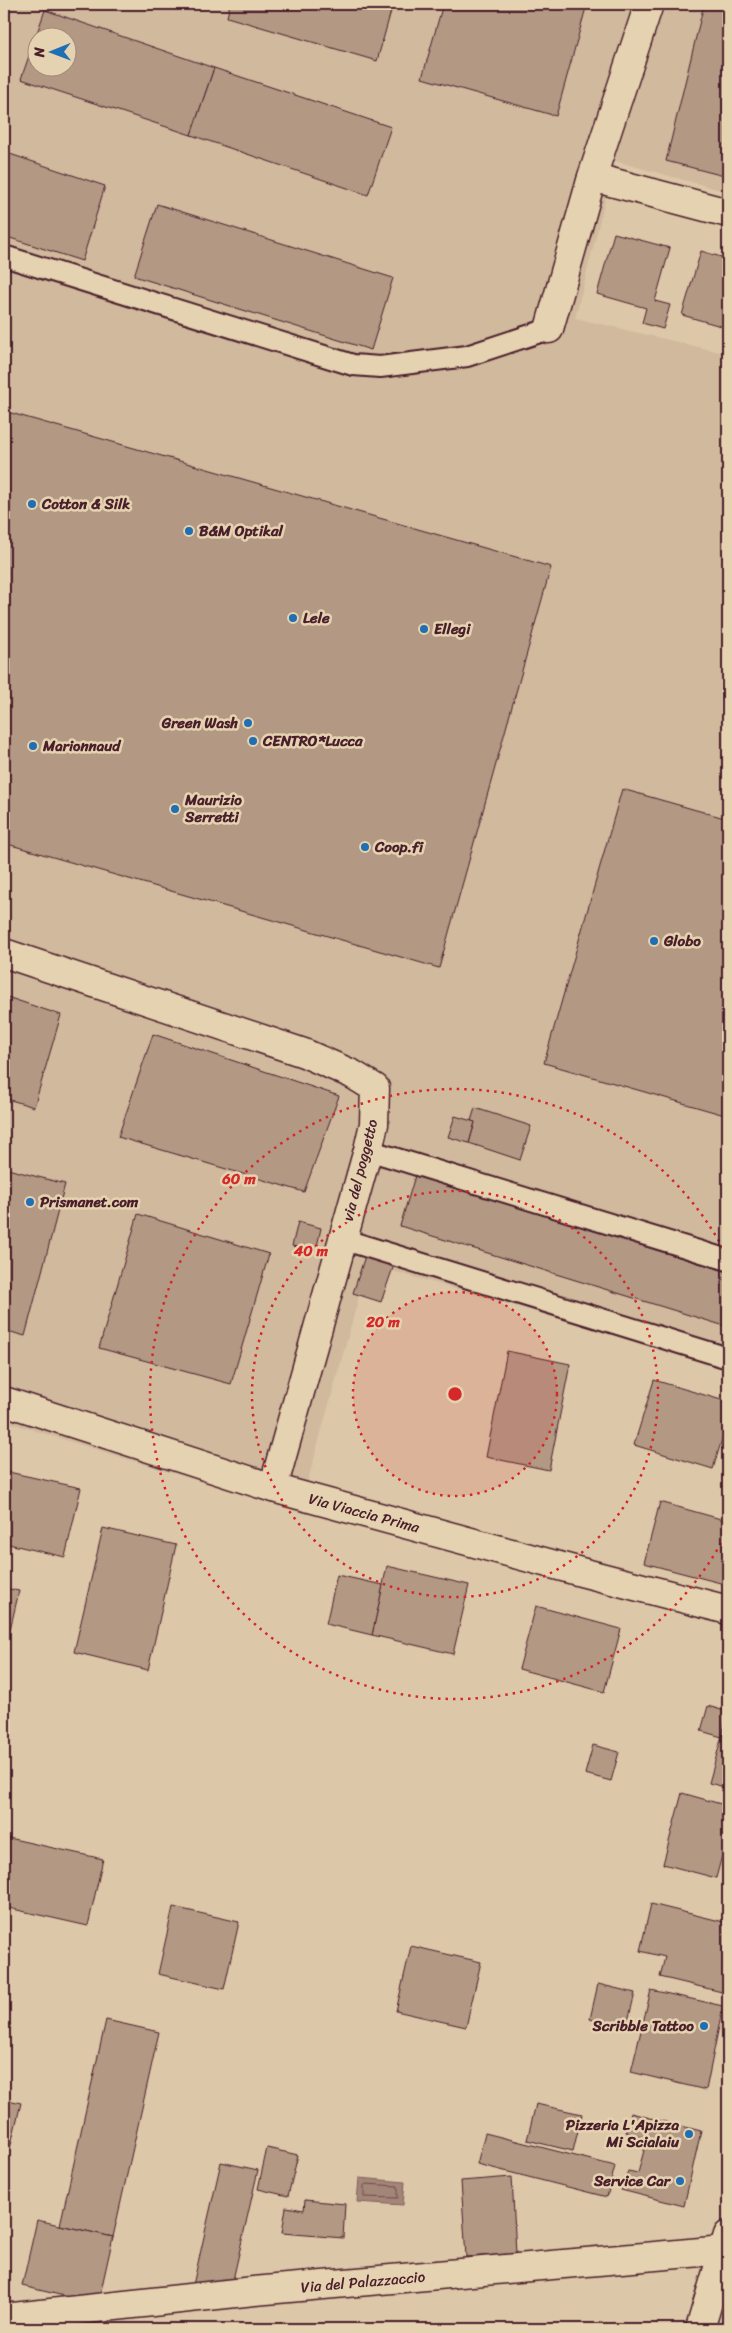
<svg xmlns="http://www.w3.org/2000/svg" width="732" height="2333" font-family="Sriracha,sans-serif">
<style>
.built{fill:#d0b99d;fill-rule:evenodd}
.water{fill:#a38678;stroke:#7f5d59}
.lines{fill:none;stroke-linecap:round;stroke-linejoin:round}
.shore{stroke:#6e484a;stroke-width:1}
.building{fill:#b39884;stroke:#4a1f2b;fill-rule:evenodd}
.lane-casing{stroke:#4a1f2b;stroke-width:24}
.street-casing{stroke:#4a1f2b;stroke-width:31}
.primary-casing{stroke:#4a1f2b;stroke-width:31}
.lane{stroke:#e5d2b0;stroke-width:20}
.street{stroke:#e5d2b0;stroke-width:28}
.primary{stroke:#e5d2b0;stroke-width:28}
.ring{fill:none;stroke:#d62828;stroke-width:2.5;stroke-dasharray:2.5 5}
.poi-dot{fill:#1f6fb2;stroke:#e5d2b0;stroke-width:2}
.labels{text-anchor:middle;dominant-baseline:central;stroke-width:5;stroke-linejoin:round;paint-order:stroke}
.poi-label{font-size:15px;font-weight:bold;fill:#4a1f2b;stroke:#e5d2b0;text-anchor:start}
.street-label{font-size:15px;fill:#4a1f2b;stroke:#e5d2b0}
.centre{fill:#d62828;stroke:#e5d2b0;stroke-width:2.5}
.ring-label{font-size:15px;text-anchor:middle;font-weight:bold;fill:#d62828;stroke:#e5d2b0;stroke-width:5;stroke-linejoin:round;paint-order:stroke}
</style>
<rect width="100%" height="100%" fill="#dcc7a8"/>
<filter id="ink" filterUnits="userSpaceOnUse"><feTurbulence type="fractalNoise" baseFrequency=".02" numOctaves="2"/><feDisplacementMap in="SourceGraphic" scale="10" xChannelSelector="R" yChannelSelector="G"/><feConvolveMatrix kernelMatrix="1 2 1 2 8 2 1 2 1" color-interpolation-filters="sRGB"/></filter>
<g filter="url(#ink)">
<path class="built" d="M4,4H728V192L615,161L575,318L728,354V1367L368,1264L299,1512L4,1421ZM38,38H68V68H38Z"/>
<polygon class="water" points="359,2178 405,2182 403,2205 357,2202"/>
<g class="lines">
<polygon class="shore" points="366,2184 398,2186 398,2198 364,2197 364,2186"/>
</g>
<g class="building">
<polygon points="230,4 393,4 377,61 227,17"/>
<polygon points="443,4 587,4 556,116 422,78"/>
<polygon points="704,4 728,6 728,177 666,161"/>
<path d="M45,10L214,68L191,135L21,79ZM38,38H68V68H38Z"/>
<polygon points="214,68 391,127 368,195 191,135"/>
<polygon points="4,152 105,186 82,261 4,236"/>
<polygon points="157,204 393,278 371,350 134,276"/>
<polygon points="614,233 670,248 655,301 670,305 663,329 642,323 646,308 597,294"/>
<polygon points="701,251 728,259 728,328 682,315"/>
<polygon points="4,411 551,567 439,968 4,843"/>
<polygon points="622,789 728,819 728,1116 544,1063"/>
<polygon points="4,996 61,1015 34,1107 4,1098"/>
<polygon points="153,1034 339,1096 304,1192 118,1137"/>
<polygon points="475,1108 531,1126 520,1160 469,1143 475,1122 471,1121"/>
<polygon points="455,1116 475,1122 469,1143 448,1137"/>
<polygon points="4,1168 65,1184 25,1336 4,1330"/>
<polygon points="415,1176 728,1272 728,1327 400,1226"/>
<polygon points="138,1214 269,1254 231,1384 99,1348"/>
<polygon points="298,1222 321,1228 316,1251 292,1246"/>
<polygon points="366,1253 395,1262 381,1302 353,1293"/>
<polygon points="507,1351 570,1364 549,1470 486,1457"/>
<polygon points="654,1380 728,1402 728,1419 713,1469 634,1445"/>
<polygon points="4,1471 81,1488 65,1557 4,1543"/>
<polygon points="660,1502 728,1521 728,1585 644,1563"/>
<polygon points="103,1528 176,1545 148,1670 74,1652"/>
<polygon points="387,1566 469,1585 453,1654 372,1635"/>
<polygon points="337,1575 383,1585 372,1635 326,1624"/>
<polygon points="4,1588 19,1591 6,1647 4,1646"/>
<polygon points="536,1606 621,1629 604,1692 519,1669"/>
<polygon points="708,1706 728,1712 722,1737 701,1731"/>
<polygon points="728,1714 728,1788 709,1783"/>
<polygon points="593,1745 619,1752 611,1781 585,1774"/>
<polygon points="682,1793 728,1806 728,1833 716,1878 663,1864"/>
<polygon points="4,1837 103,1859 88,1926 4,1907"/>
<polygon points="651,1904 728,1923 728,1985 726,1993 660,1977 665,1957 640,1951"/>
<polygon points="173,1907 239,1922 224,1989 158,1974"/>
<polygon points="411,1946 481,1962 466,2027 396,2011"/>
<polygon points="598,1984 635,1993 626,2029 590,2019"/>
<polygon points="651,1990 723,2006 706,2090 631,2072"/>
<polygon points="106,2020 159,2032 113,2237 60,2225"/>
<polygon points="4,2099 21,2103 5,2169 4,2169"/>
<polygon points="536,2104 582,2114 573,2151 527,2140"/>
<polygon points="631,2113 701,2131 684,2206 621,2190 628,2171 638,2173 647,2139 626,2132"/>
<polygon points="485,2133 615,2166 607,2197 477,2164"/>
<polygon points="267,2148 298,2155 288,2196 258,2189"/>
<polygon points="221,2162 258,2170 230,2293 193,2285"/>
<polygon points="512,2177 516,2254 466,2257 461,2181"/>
<polygon points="305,2200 345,2204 343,2238 282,2233 286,2207 304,2210"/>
<polygon points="37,2220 113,2237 98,2304 22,2286"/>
</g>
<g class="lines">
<defs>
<g id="lane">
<polyline points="4,256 353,365 380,367 467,356 549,329"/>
<polyline points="368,1150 728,1260"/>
<polyline points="342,1239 728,1358"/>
</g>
<g id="street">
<polyline points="592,177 728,213"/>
<polyline points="549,329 592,177 649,4"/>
<polyline points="4,953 304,1053 352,1074 375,1088 374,1124 368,1150 273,1488"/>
<polyline points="4,1401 273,1488 581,1572 728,1610"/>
<polyline points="4,2318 254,2291 724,2250"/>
</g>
<polyline id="primary" points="700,2329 728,2235"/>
</defs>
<use href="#lane" class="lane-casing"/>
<use href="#street" class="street-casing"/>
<use href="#primary" class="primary-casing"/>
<use href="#lane" class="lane"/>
<use href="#street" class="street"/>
<use href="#primary" class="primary"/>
</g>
</g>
<circle cx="455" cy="1394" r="102" fill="#d62828" fill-opacity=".12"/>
<g class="ring">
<circle cx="455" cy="1394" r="102"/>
<circle cx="455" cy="1394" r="203"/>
<path d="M728 1530A305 305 0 1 1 728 1258"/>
</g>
<g class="poi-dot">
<circle cx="32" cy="504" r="5"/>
<circle cx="189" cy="531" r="5"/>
<circle cx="293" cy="618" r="5"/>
<circle cx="424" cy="629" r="5"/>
<circle cx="248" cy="723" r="5"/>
<circle cx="253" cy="741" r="5"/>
<circle cx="33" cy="746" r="5"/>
<circle cx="175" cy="809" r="5"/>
<circle cx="365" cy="847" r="5"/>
<circle cx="654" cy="941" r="5"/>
<circle cx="30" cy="1202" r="5"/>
<circle cx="704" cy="2026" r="5"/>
<circle cx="689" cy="2134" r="5"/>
<circle cx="680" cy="2181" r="5"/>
</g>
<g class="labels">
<g class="poi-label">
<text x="42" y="504">Cotton &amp; Silk</text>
<text x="199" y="531">B&amp;M Optikal</text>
<text x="303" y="618">Lele</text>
<text x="434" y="629">Ellegi</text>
<text x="238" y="723" text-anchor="end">Green Wash</text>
<text x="263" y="741">CENTRO*Lucca</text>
<text x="43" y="746">Marionnaud</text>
<text x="185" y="800">Maurizio<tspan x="185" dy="17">Serretti</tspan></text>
<text x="375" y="847">Coop.fi</text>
<text x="664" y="941">Globo</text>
<text x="40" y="1202">Prismanet.com</text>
<text x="694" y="2026" text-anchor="end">Scribble Tattoo</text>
<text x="679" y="2125" text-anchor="end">Pizzeria L'Apizza<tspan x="679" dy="17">Mi Scialaiu</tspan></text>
<text x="670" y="2181" text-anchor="end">Service Car</text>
</g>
<g class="street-label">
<text transform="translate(360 1170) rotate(-76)">via del poggetto</text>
<text transform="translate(364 1513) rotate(15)">Via Viaccia Prima</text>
<text transform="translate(363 2282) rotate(-5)">Via del Palazzaccio</text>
</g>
</g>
<circle cx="455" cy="1394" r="8" class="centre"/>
<g class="ring-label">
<text x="239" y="1184">60 m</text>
<text x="311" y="1256">40 m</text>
<text x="383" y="1327">20 m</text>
</g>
<rect width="732" height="2333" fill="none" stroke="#e5d2b0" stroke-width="20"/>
<rect x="10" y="10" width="712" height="2313" fill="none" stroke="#4a1f2b" stroke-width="2" filter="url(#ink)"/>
<g transform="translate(52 52) rotate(269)"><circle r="24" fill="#e5d2b0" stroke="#a78a7b"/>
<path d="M0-4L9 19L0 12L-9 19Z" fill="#1f6fb2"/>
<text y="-8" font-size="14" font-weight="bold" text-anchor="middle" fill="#4a1f2b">N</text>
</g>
</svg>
